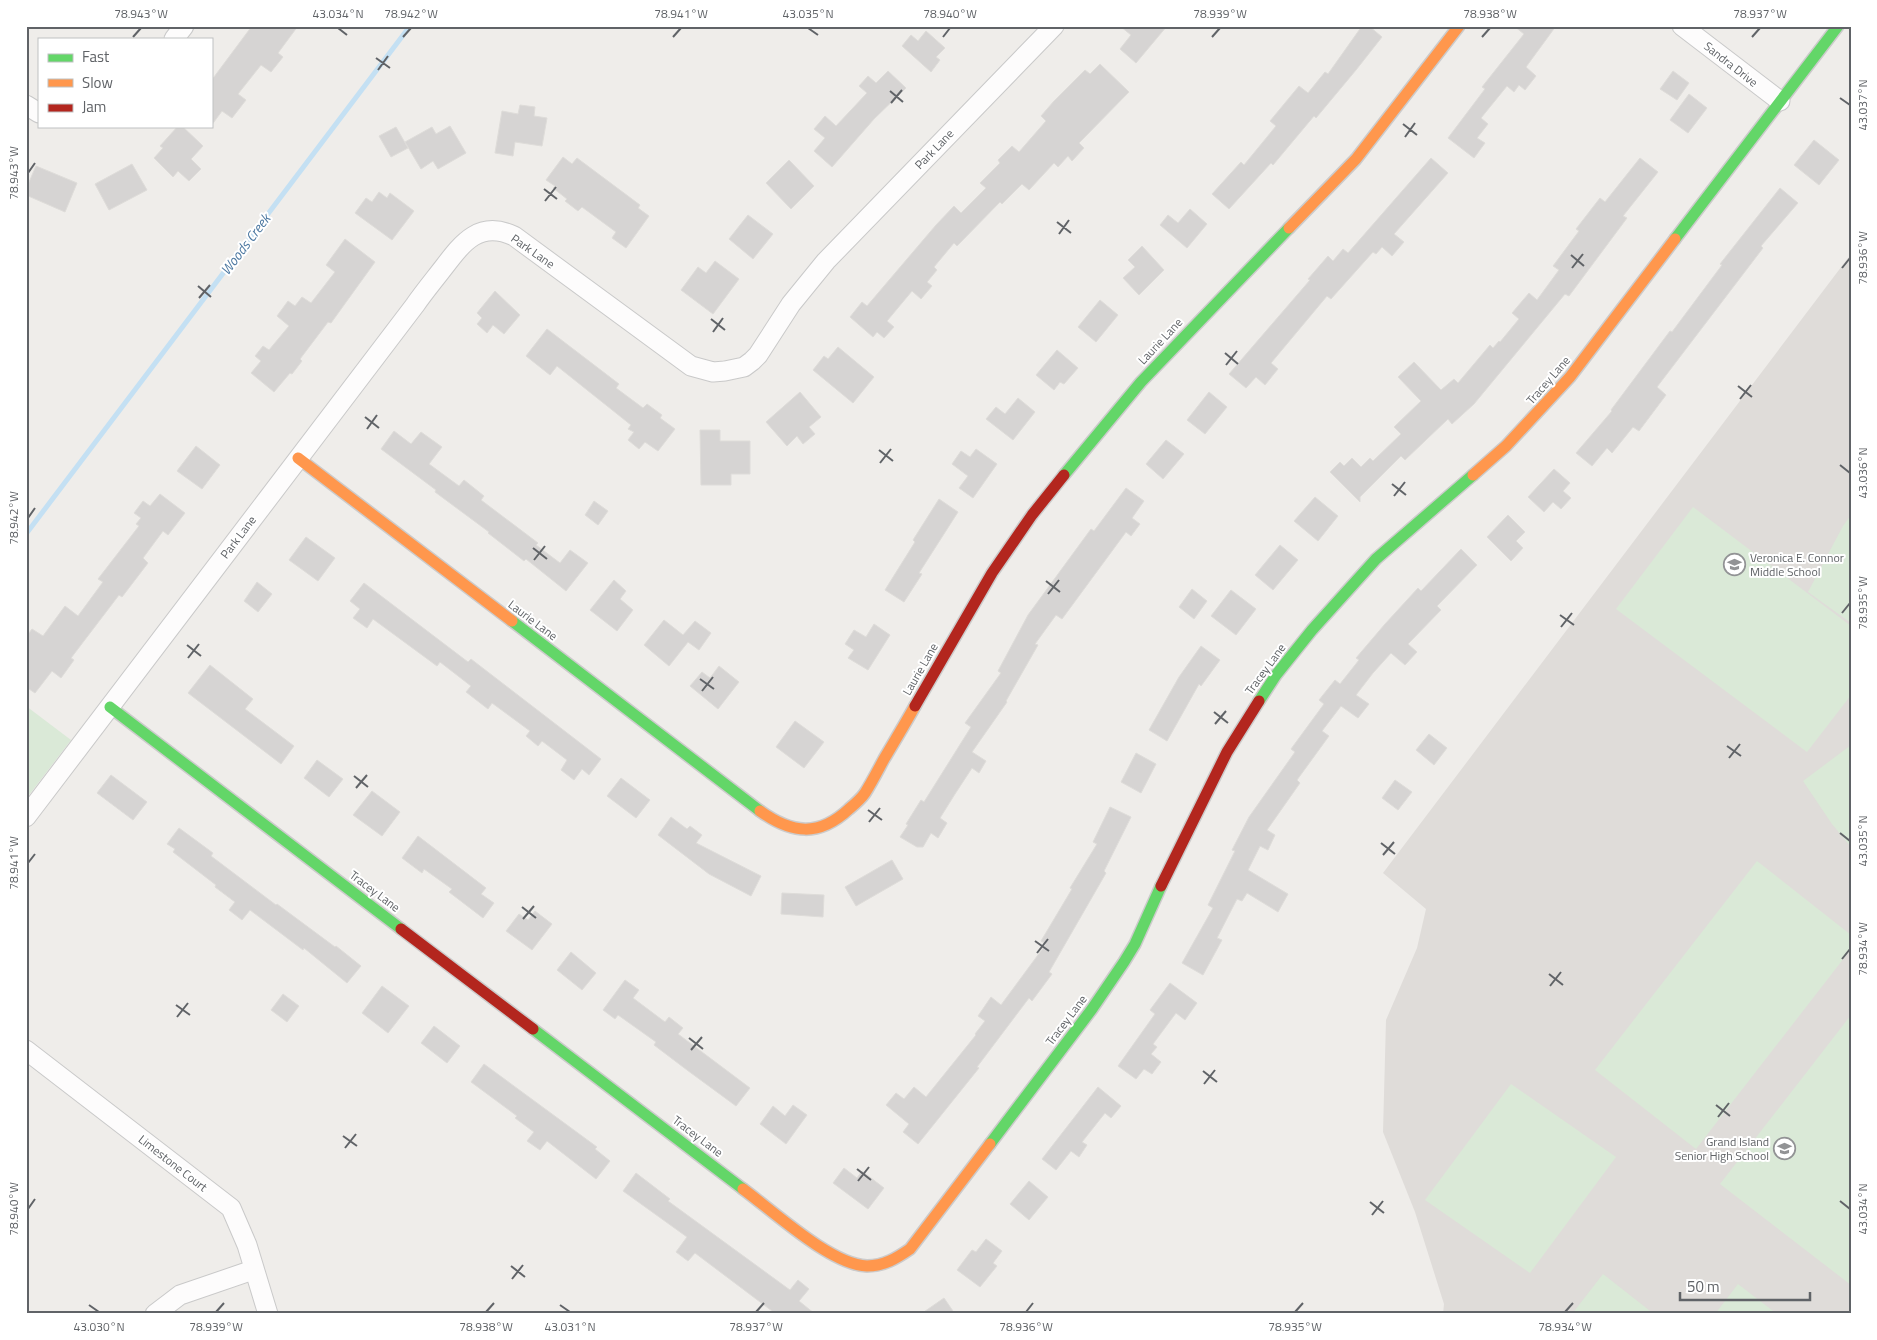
<svg xmlns="http://www.w3.org/2000/svg" width="1877" height="1340" font-family="'Titillium Web',sans-serif">
<style>
.education{fill:#dfdcd9}
.green{fill:#dae9d7}
.lines{fill:none;stroke-linecap:round;stroke-linejoin:round}
.stream{stroke:#c4e0f3;stroke-width:5}
.building{fill:#d6d4d3;stroke:#dedcd9}
.street-casing{stroke:#c9c9c9;stroke-width:21}
.fast-casing{stroke:#cccbcb;stroke-width:14}
.slow-casing{stroke:#cccbcb;stroke-width:14}
.jam-casing{stroke:#cccbcb;stroke-width:14}
.street{stroke:#fdfcfc;stroke-width:19}
.fast{stroke:#63d668;stroke-width:11}
.slow{stroke:#ff974d;stroke-width:11}
.jam{stroke:#b3261e;stroke-width:11}
.ticks{fill:none;stroke:#606367;stroke-width:2}
.labels{text-anchor:middle;dominant-baseline:central;stroke-width:4;stroke-linejoin:round;paint-order:stroke}
.street-label{font-size:12px;fill:#606367;stroke:#fff}
.poi-label{font-size:12px;fill:#606367;stroke:#fff;text-anchor:start}
.water-label{font-size:14px;font-style:italic;fill:#4b77a0;stroke:#fff}
.neatline{fill:none;stroke:#606367;stroke-width:2}
.ticks-label{font-size:12px;text-anchor:middle;fill:#606367}
</style>
<rect width="100%" height="100%" fill="#efedea"/>
<polygon class="education" points="1851,254 1851,1314 1443,1314 1444,1304 1415,1212 1383,1132 1386,1020 1417,948 1426,909 1383,873"/>
<g class="green">
<polygon points="1693,507 1851,626 1851,695 1807,752 1616,609"/>
<polygon points="1851,515 1851,623 1808,592 1843,526"/>
<polygon points="26,706 71,740 26,799"/>
<polygon points="1851,745 1851,847 1832,824 1803,781"/>
<polygon points="1757,861 1851,935 1851,949 1696,1149 1595,1070"/>
<polygon points="1851,1015 1851,1285 1720,1184"/>
<polygon points="1511,1084 1616,1157 1530,1273 1425,1200"/>
<polygon points="1603,1274 1654,1314 1572,1314"/>
<polygon points="1738,1284 1777,1314 1715,1314"/>
</g>
<g class="lines">
<polyline class="stream" points="26,534 410,26"/>
</g>
<g class="building">
<polygon points="252,26 298,26 278,53 283,57 271,72 261,65 238,94 246,100 232,118 222,111 211,126 211,81"/>
<polygon points="1120,26 1167,26 1136,63 1120,49 1131,35"/>
<polygon points="1362,26 1369,26 1382,37 1356,70 1316,118 1314,116 1273,165 1271,163 1229,209 1212,194 1241,162 1244,165 1276,126 1270,121 1299,86 1308,93 1325,72 1328,74"/>
<polygon points="1514,26 1556,26 1526,67 1536,76 1525,90 1519,85 1514,92 1507,86 1481,118 1488,124 1477,138 1485,143 1474,158 1448,138 1485,89 1482,87 1524,34"/>
<polygon points="926,31 945,48 936,57 940,60 931,72 902,46 911,35 918,41"/>
<polygon points="1100,64 1129,92 1079,143 1084,148 1072,161 1068,156 1058,167 1054,163 1029,190 1022,184 1002,204 1000,202 957,246 954,243 934,267 937,270 927,282 932,286 921,299 912,291 887,321 894,327 884,338 877,332 873,337 850,317 862,302 867,306 936,225 954,206 961,213 986,188 980,183 1000,163 998,160 1012,146 1019,152 1046,121 1041,116 1054,101 1085,70 1090,74"/>
<polygon points="888,71 906,88 874,119 832,167 814,151 825,138 814,129 825,116 836,126 867,93 859,86 868,76 876,83"/>
<polygon points="1673,71 1689,83 1677,100 1660,89"/>
<polygon points="1689,94 1707,108 1688,133 1670,120"/>
<polygon points="520,105 535,107 534,116 547,118 542,146 515,142 513,156 495,153 502,111 518,114"/>
<polygon points="178,126 182,126 203,146 191,159 201,169 189,181 178,171 173,177 154,158 163,148 160,146"/>
<polygon points="450,126 466,153 438,169 433,161 421,169 405,142 432,127 436,134"/>
<polygon points="396,127 408,148 391,157 379,136"/>
<polygon points="1814,140 1839,160 1819,185 1794,165"/>
<polygon points="563,157 572,164 577,158 640,205 638,208 649,216 626,248 612,238 616,232 582,207 578,211 565,201 567,199 553,188 555,186 546,180"/>
<polygon points="1431,158 1448,173 1394,234 1404,242 1392,256 1382,247 1376,254 1373,252 1331,299 1327,296 1271,363 1278,369 1265,385 1256,377 1246,388 1229,374 1310,280 1308,279 1328,256 1333,261 1343,249 1348,253"/>
<polygon points="1640,158 1658,172 1623,216 1627,218 1569,296 1565,294 1474,404 1452,424 1448,419 1405,460 1401,456 1360,497 1360,502 1330,472 1340,462 1344,466 1352,458 1361,467 1370,458 1373,461 1401,434 1394,427 1421,401 1398,377 1414,362 1441,390 1454,379 1458,383 1490,345 1493,348 1499,341 1500,342 1519,319 1512,313 1529,293 1537,300 1559,270 1553,266 1579,231 1576,229 1600,198 1605,202"/>
<polygon points="789,160 814,186 791,209 766,183"/>
<polygon points="132,164 147,190 109,210 95,184"/>
<polygon points="36,166 77,183 65,212 26,195 26,189"/>
<polygon points="1780,188 1798,203 1761,246 1763,248 1657,387 1666,395 1639,431 1633,427 1612,453 1607,448 1592,466 1576,453 1612,411 1611,410 1670,331 1672,332 1722,265 1720,264"/>
<polygon points="379,192 387,198 390,193 414,211 392,240 355,213 366,198 372,202"/>
<polygon points="1190,209 1207,224 1187,248 1160,225 1168,215 1178,223"/>
<polygon points="748,215 773,234 753,259 729,239"/>
<polygon points="345,239 375,262 331,323 328,322 300,359 302,361 292,374 290,373 274,392 251,373 261,361 255,356 263,346 269,350 289,326 277,316 288,301 295,306 302,297 311,303 335,272 326,265"/>
<polygon points="1142,246 1164,270 1139,295 1123,278 1135,267 1128,260"/>
<polygon points="715,261 739,279 713,314 681,290 698,267 706,273"/>
<polygon points="495,291 520,315 504,334 493,325 487,333 477,324 482,318 477,313"/>
<polygon points="1100,300 1118,315 1096,342 1078,327"/>
<polygon points="547,329 619,384 616,388 643,408 647,404 662,415 660,418 675,429 658,451 645,442 639,449 628,440 634,432 628,429 631,425 557,366 550,375 526,356"/>
<polygon points="838,347 874,377 853,403 813,370 824,356 828,359"/>
<polygon points="1057,350 1078,368 1064,384 1060,382 1054,390 1036,375"/>
<polygon points="800,392 821,417 809,427 815,434 803,444 797,436 787,446 766,422"/>
<polygon points="1209,392 1227,407 1205,434 1187,420"/>
<polygon points="1018,398 1035,412 1013,440 986,419 996,407 1005,414"/>
<polygon points="700,430 720,430 720,441 750,441 750,474 731,474 731,485 701,485"/>
<polygon points="394,431 411,444 421,432 442,447 429,464 459,486 464,480 484,496 481,500 538,543 536,545 560,563 570,550 588,563 566,591 526,559 524,561 488,533 489,532 435,492 436,490 381,449"/>
<polygon points="1166,440 1184,454 1163,479 1146,464"/>
<polygon points="196,446 220,465 202,489 177,471"/>
<polygon points="976,449 997,464 973,498 959,488 968,476 952,464 961,451 970,457"/>
<polygon points="1554,469 1570,483 1563,491 1571,498 1561,509 1553,502 1544,512 1528,497"/>
<polygon points="1126,488 1144,501 1132,518 1140,524 1131,536 1126,532 1062,619 1056,615 1035,644 1038,645 1006,701 1007,702 972,752 986,761 979,773 972,768 955,794 940,818 947,823 938,838 931,833 923,847 917,847 900,837 908,825 906,824 921,800 924,802 971,727 965,723 1001,673 998,671 1028,615 1091,529 1094,531"/>
<polygon points="160,494 185,513 168,535 163,531 143,558 148,563 122,597 119,595 71,658 74,660 61,678 52,671 35,693 26,687 26,637 32,629 43,636 65,606 78,616 103,582 98,579 139,526 136,524 141,518 134,513 143,501 150,506"/>
<polygon points="1315,497 1338,516 1318,541 1294,521"/>
<polygon points="939,499 958,512 919,573 922,574 904,602 885,590 915,542 913,540"/>
<polygon points="594,501 608,511 598,525 585,515"/>
<polygon points="1508,515 1525,532 1516,541 1523,548 1511,561 1487,537"/>
<polygon points="306,537 335,558 318,581 289,560"/>
<polygon points="1280,545 1298,560 1273,590 1255,575"/>
<polygon points="1461,549 1477,565 1437,606 1441,610 1408,644 1417,652 1405,665 1391,653 1373,673 1356,695 1369,704 1358,718 1341,706 1322,731 1329,736 1297,780 1300,783 1267,830 1275,835 1268,850 1260,846 1248,870 1288,894 1278,912 1247,893 1242,901 1237,899 1217,938 1222,940 1203,975 1182,963 1213,908 1208,905 1235,851 1232,850 1249,817 1295,752 1291,749 1324,704 1319,700 1335,680 1340,684 1359,660 1356,658 1385,624 1418,588 1421,591"/>
<polygon points="614,580 626,591 620,599 633,610 617,631 590,610"/>
<polygon points="257,582 272,594 258,612 244,601"/>
<polygon points="364,583 468,662 471,659 601,759 589,775 582,769 574,780 561,770 567,760 542,741 538,746 526,736 530,731 492,703 488,709 466,692 471,686 440,662 437,666 373,619 367,628 353,618 360,609 350,601"/>
<polygon points="1192,589 1207,601 1194,619 1179,607"/>
<polygon points="1231,590 1256,609 1236,635 1211,616"/>
<polygon points="664,620 683,635 695,621 711,633 699,650 688,642 669,666 644,645"/>
<polygon points="874,624 890,635 868,670 848,658 854,650 845,644 854,630 866,637"/>
<polygon points="1201,646 1220,660 1201,686 1199,684 1167,741 1149,730 1179,677"/>
<polygon points="210,665 253,699 245,709 294,746 281,764 188,693"/>
<polygon points="719,666 739,682 718,709 690,686 702,672 710,678"/>
<polygon points="795,721 824,742 804,768 776,747"/>
<polygon points="1429,734 1447,748 1434,765 1416,750"/>
<polygon points="1136,753 1156,764 1141,793 1121,782"/>
<polygon points="317,760 343,779 329,797 304,778"/>
<polygon points="111,775 147,802 133,820 97,793"/>
<polygon points="621,778 650,800 636,818 607,796"/>
<polygon points="1395,780 1412,792 1398,810 1382,798"/>
<polygon points="372,791 400,812 382,836 353,815"/>
<polygon points="1110,807 1131,817 1104,871 1106,873 1049,972 1052,974 1032,1001 1029,998 977,1067 979,1068 918,1144 903,1132 909,1124 886,1105 896,1093 904,1099 914,1087 926,1097 976,1035 975,1034 985,1021 978,1016 991,997 1001,1005 1046,944 1041,941 1072,889 1070,888 1097,844 1093,842"/>
<polygon points="671,817 687,829 690,826 702,835 696,843 761,876 751,896 709,874 658,835"/>
<polygon points="179,828 213,853 211,856 276,905 277,904 335,947 336,946 361,966 347,983 304,948 303,950 250,910 242,920 229,910 235,902 215,887 216,885 173,852 175,849 167,844"/>
<polygon points="418,836 486,888 481,894 494,903 483,918 449,892 452,889 424,869 422,873 402,858"/>
<polygon points="892,860 903,879 856,906 845,887"/>
<polygon points="782,893 824,895 823,917 781,914"/>
<polygon points="535,911 552,924 532,950 506,931 519,914 528,920"/>
<polygon points="571,952 596,973 582,990 557,970"/>
<polygon points="625,980 639,990 633,998 665,1022 669,1017 683,1028 678,1034 750,1088 736,1106 687,1070 654,1045 656,1042 618,1015 615,1019 603,1010"/>
<polygon points="1170,983 1197,1003 1185,1020 1176,1013 1153,1044 1157,1047 1151,1054 1161,1062 1152,1074 1144,1069 1136,1079 1118,1066 1155,1014 1150,1010"/>
<polygon points="382,986 409,1006 388,1033 362,1013"/>
<polygon points="283,994 299,1006 287,1022 271,1010"/>
<polygon points="434,1026 460,1046 447,1063 421,1043"/>
<polygon points="484,1064 597,1147 595,1149 610,1161 596,1179 547,1141 540,1150 527,1141 534,1132 515,1118 517,1116 471,1082"/>
<polygon points="1098,1087 1121,1106 1111,1118 1105,1113 1082,1142 1087,1145 1079,1157 1071,1151 1056,1170 1042,1159"/>
<polygon points="793,1105 807,1115 786,1144 760,1124 773,1106 785,1116"/>
<polygon points="844,1168 857,1178 862,1171 884,1188 868,1209 833,1183"/>
<polygon points="636,1173 670,1199 668,1201 790,1290 798,1280 809,1289 799,1301 815,1314 776,1314 695,1253 688,1261 676,1252 687,1237 623,1191"/>
<polygon points="1029,1181 1048,1197 1029,1220 1010,1204"/>
<polygon points="986,1239 1002,1251 993,1263 997,1266 980,1287 957,1270 972,1250 976,1252"/>
<polygon points="944,1298 955,1314 921,1314"/>
</g>
<g class="lines">
<defs>
<g id="street">
<polyline points="1682,26 1780,101"/>
<polyline points="174,39 184,26"/>
<polyline points="26,105 39,113"/>
<path d="M26,817L415,305C424,292 434,280 444,267C463,242 480,220 514,236L691,366L713,372L725,371L744,367L752,361L758,355L791,304L826,261L1054,26"/>
<polyline points="26,1050 231,1208 247,1245 268,1314"/>
<polyline points="155,1314 180,1295 253,1270"/>
</g>
<g id="fast">
<polyline points="1675,239 1838,26"/>
<polyline points="1064,475 1141,382 1289,228"/>
<polyline points="512,621 760,811"/>
<polyline points="1259,701 1276,675 1312,630 1376,559 1473,475"/>
<polyline points="110,707 401,929"/>
<polyline points="533,1029 743,1189"/>
<polyline points="990,1144 1092,1009 1124,962 1135,944 1161,886"/>
</g>
<g id="slow">
<polyline points="1289,228 1356,159 1459,26"/>
<polyline points="298,458 512,621"/>
<polyline points="1473,475 1506,446 1570,377 1675,239"/>
<path d="M760,811C792,834 819,837 849,809C855,804 861,799 865,793C872,782 878,770 884,759C894,742 905,724 915,706"/>
<path d="M743,1189C773,1211 831,1265 867,1266C884,1266 897,1258 910,1249L990,1144"/>
</g>
<g id="jam">
<polyline points="915,706 992,573 1032,515 1064,475"/>
<polyline points="1161,886 1227,752 1259,701"/>
<polyline points="401,929 533,1029"/>
</g>
</defs>
<use href="#street" class="street-casing"/>
<use href="#fast" class="fast-casing"/>
<use href="#slow" class="slow-casing"/>
<use href="#jam" class="jam-casing"/>
<use href="#street" class="street"/>
<use href="#fast" class="fast"/>
<use href="#slow" class="slow"/>
<use href="#jam" class="jam"/>
</g>
<path class="ticks" d="M338,28L347,35M808,28L818,35M133,37L141,28M403,37L411,28M673,37L681,28M943,37L950,28M1212,37L1220,28M1482,37L1490,28M1752,37L1760,28M376,58L390,68M378,70L388,56M890,91L903,102M1840,98L1850,105M891,103L902,90M1403,124L1417,135M1405,137L1415,123M28,173L35,163M544,189L557,199M545,201L556,187M1057,222L1071,233M1059,234L1069,220M1571,255L1584,266M1572,268L1583,254M1842,268L1850,258M198,286L211,297M199,298L210,285M711,319L725,330M713,332L723,318M1225,353L1238,364M1226,365L1237,351M1738,386L1752,397M1740,399L1751,385M365,417L379,428M367,429L377,415M879,450L893,461M880,463L891,449M1840,465L1850,473M1392,484L1406,495M1394,496L1405,482M28,518L35,508M533,548L547,559M534,560L545,546M1046,581L1060,592M1048,594L1059,580M1842,613L1850,603M1560,615L1574,625M1561,627L1572,613M187,645L201,656M188,658L199,644M700,679L714,689M702,691L713,677M1214,712L1228,723M1215,724L1226,711M1727,746L1741,756M1729,758L1740,744M354,776L368,787M356,788L367,775M868,810L882,820M869,822L880,808M1840,833L1850,841M1381,843L1395,854M1383,855L1394,842M28,863L35,854M522,907L536,918M523,919L534,906M1035,941L1049,951M1037,953L1048,939M1842,959L1850,949M1549,974L1563,985M1550,986L1561,972M176,1005L190,1015M177,1017L188,1003M689,1038L703,1049M691,1050L702,1037M1203,1071L1217,1082M1204,1084L1215,1070M1716,1105L1730,1116M1718,1117L1729,1103M343,1136L357,1146M345,1148L356,1134M857,1169L871,1180M858,1181L869,1167M1840,1201L1850,1209M1370,1202L1384,1213M28,1209L35,1199M1372,1215L1383,1201M511,1266L525,1277M512,1279L523,1265M89,1305L99,1312M560,1305L570,1312M216,1312L224,1303M486,1312L494,1303M756,1312L764,1303M1026,1312L1033,1303M1295,1312L1303,1303M1565,1312L1573,1303"/>
<defs>
<symbol id="school-ring" viewBox="-11 -11 22 22"><circle r="9.5" fill="#fff" stroke="#929395" stroke-width="1.5"/><path d="M0-5L7-2L0 1L-7-2ZM-4 1L0 2.5L4 1V4Q0 6-4 4Z" fill="#929395"/></symbol>
</defs>
<g fill-rule="evenodd">
<use href="#school-ring" x="1722" y="552" width="25" height="25"/>
<use href="#school-ring" x="1772" y="1136" width="25" height="25"/>
</g>
<g class="labels">
<g class="street-label">
<text transform="translate(1731 64) rotate(38)">Sandra Drive</text>
<text transform="translate(934 149) rotate(-46)">Park Lane</text>
<text transform="translate(533 251) rotate(35)">Park Lane</text>
<text transform="translate(1160 341) rotate(-47)">Laurie Lane</text>
<text transform="translate(1548 380) rotate(-49)">Tracey Lane</text>
<text transform="translate(238 537) rotate(-53)">Park Lane</text>
<text transform="translate(533 620) rotate(37)">Laurie Lane</text>
<text transform="translate(920 669) rotate(-60)">Laurie Lane</text>
<text transform="translate(1265 669) rotate(-54)">Tracey Lane</text>
<text transform="translate(375 891) rotate(37)">Tracey Lane</text>
<text transform="translate(1066 1020) rotate(-53)">Tracey Lane</text>
<text transform="translate(698 1136) rotate(37)">Tracey Lane</text>
<text transform="translate(173 1163) rotate(38)">Limestone Court</text>
</g>
<g class="poi-label">
<text x="1750" y="557">Veronica E. Connor<tspan x="1750" dy="14">Middle School</tspan></text>
<text x="1769" y="1141" text-anchor="end">Grand Island<tspan x="1769" dy="14">Senior High School</tspan></text>
</g>
<g class="water-label">
<text transform="translate(245 244) rotate(-53)">Woods Creek</text>
</g>
</g>
<rect width="1877" height="1340" fill="none" stroke="#ffffff" stroke-width="55"/>
<rect x="38" y="38" width="175" height="90" fill="#ffffff" stroke="#bfc1c2"/>
<rect x="48" y="54" width="25" height="8" fill="#63d668" stroke="#bfc1c2"/>
<text x="82" y="62" font-size="15" fill="#606367">Fast</text>
<rect x="48" y="79" width="25" height="8" fill="#ff974d" stroke="#bfc1c2"/>
<text x="82" y="88" font-size="15" fill="#606367">Slow</text>
<rect x="48" y="104" width="25" height="8" fill="#b3261e" stroke="#bfc1c2"/>
<text x="82" y="112" font-size="15" fill="#606367">Jam</text>
<path d="M1680 1292v8h130v-8" fill="none" stroke="#606367" stroke-width="2.5"/>
<text x="1687" y="1292" font-size="15" fill="#606367" stroke="#ffffff" stroke-width="4" paint-order="stroke">50 m</text>
<rect x="28" y="28" width="1822" height="1284" class="neatline"/>
<g class="ticks-label">
<text x="141" y="18">78.943°W</text>
<text x="338" y="18">43.034°N</text>
<text x="411" y="18">78.942°W</text>
<text x="681" y="18">78.941°W</text>
<text x="808" y="18">43.035°N</text>
<text x="950" y="18">78.940°W</text>
<text x="1220" y="18">78.939°W</text>
<text x="1490" y="18">78.938°W</text>
<text x="1760" y="18">78.937°W</text>
<text transform="translate(1863 105) rotate(-90)" y="4">43.037°N</text>
<text transform="translate(14 173) rotate(-90)" y="4">78.943°W</text>
<text transform="translate(1863 258) rotate(-90)" y="4">78.936°W</text>
<text transform="translate(1863 473) rotate(-90)" y="4">43.036°N</text>
<text transform="translate(14 518) rotate(-90)" y="4">78.942°W</text>
<text transform="translate(1863 603) rotate(-90)" y="4">78.935°W</text>
<text transform="translate(1863 841) rotate(-90)" y="4">43.035°N</text>
<text transform="translate(14 863) rotate(-90)" y="4">78.941°W</text>
<text transform="translate(1863 949) rotate(-90)" y="4">78.934°W</text>
<text transform="translate(14 1209) rotate(-90)" y="4">78.940°W</text>
<text transform="translate(1863 1209) rotate(-90)" y="4">43.034°N</text>
<text x="99" y="1331">43.030°N</text>
<text x="216" y="1331">78.939°W</text>
<text x="486" y="1331">78.938°W</text>
<text x="570" y="1331">43.031°N</text>
<text x="756" y="1331">78.937°W</text>
<text x="1026" y="1331">78.936°W</text>
<text x="1295" y="1331">78.935°W</text>
<text x="1565" y="1331">78.934°W</text>
</g>
</svg>
